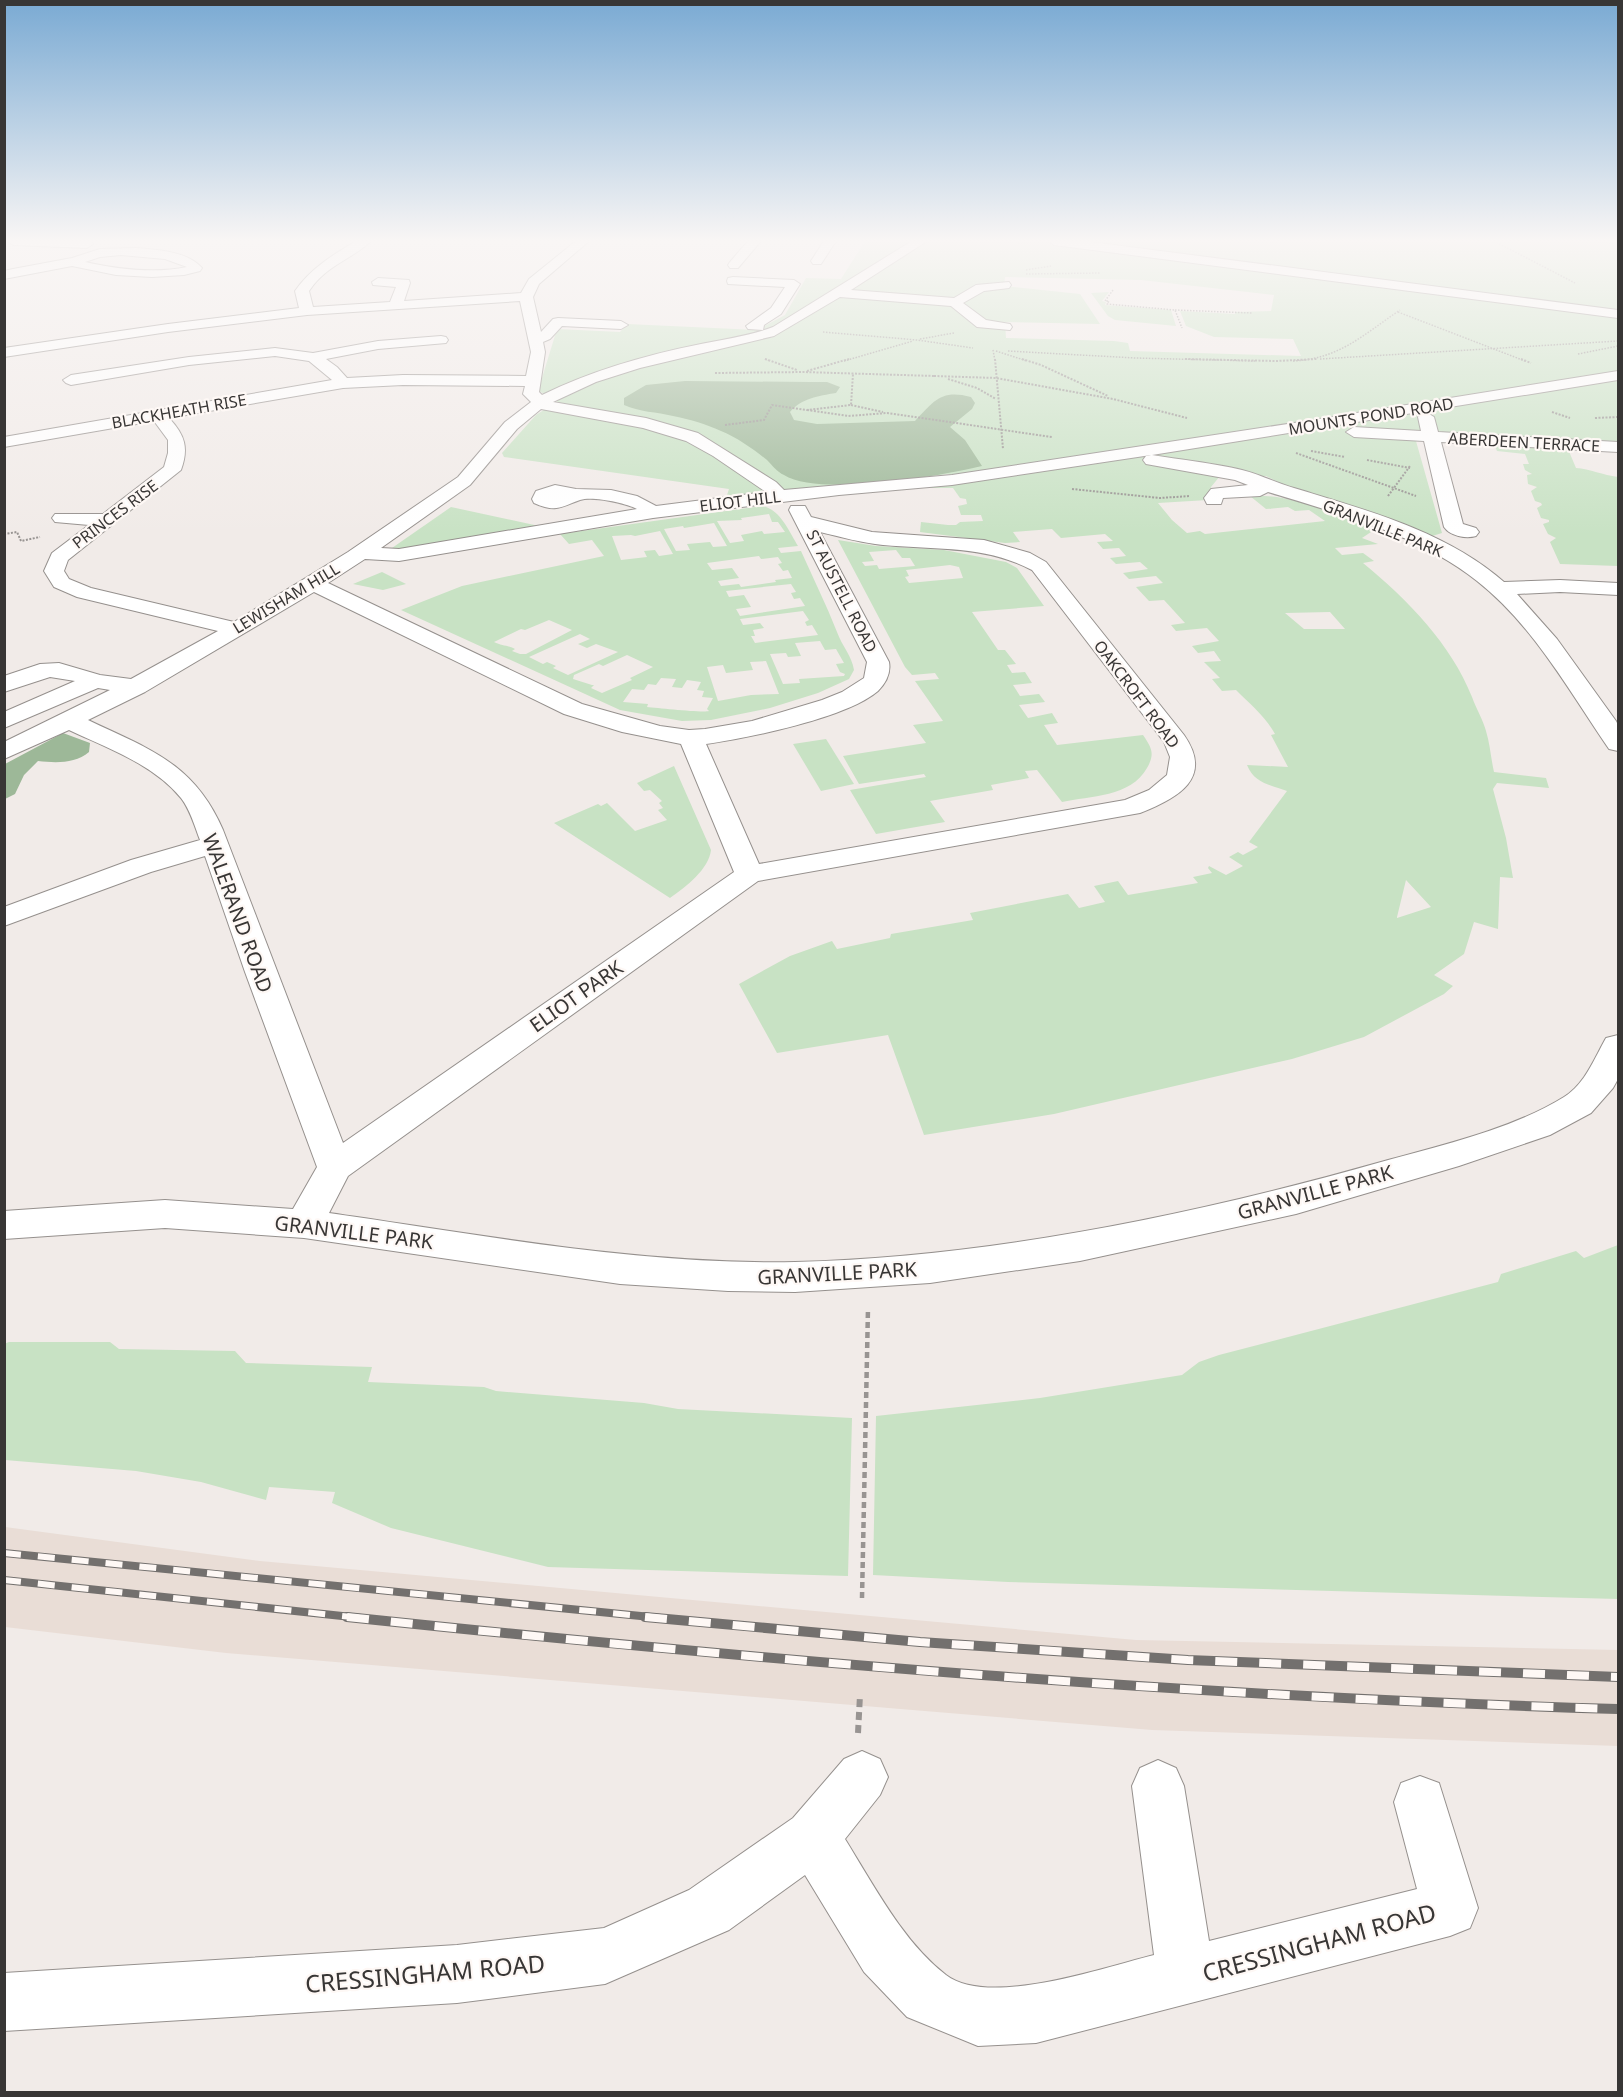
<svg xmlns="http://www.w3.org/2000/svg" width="1623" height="2097" font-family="'Noto Sans',sans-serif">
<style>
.built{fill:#e9ddd6}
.green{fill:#c8e2c4;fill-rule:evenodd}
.forest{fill:#9db898}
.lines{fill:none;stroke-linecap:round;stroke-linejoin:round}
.minor-casing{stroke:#95908d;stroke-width:2}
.path-far3{stroke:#989492;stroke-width:1.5;stroke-dasharray:1.5 1.5;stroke-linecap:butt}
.path-far2{stroke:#989492;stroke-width:2;stroke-dasharray:2 1.5;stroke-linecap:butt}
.path-far1{stroke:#989492;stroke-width:4.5;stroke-dasharray:6 4;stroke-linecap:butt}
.path{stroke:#989492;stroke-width:6;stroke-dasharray:8 5;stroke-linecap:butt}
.minor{fill:#fff;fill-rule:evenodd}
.rail-far1-casing{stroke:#73706e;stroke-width:8}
.rail-casing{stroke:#73706e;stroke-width:10}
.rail-far1{stroke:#fef8f5;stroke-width:6;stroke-dasharray:17;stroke-linecap:butt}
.rail{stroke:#fef8f5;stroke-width:8;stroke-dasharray:22;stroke-linecap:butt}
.labels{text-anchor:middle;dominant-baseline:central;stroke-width:4.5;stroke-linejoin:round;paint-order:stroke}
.far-street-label{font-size:16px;fill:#383635;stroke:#fef8f5}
.street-label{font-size:20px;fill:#383635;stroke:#fef8f5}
.near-street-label{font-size:24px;fill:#383635;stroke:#fef8f5}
</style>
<rect width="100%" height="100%" fill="#f1ebe8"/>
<polygon class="built" points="5,1527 260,1561 1136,1640 1618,1650 1618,1746 1152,1730 226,1653 5,1627"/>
<g class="green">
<path d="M865,241H1618V443L1414,434L1442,533L1429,537L1290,488L1266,476H1220L1211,487L1208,500L1158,503L1172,520L1187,533L1200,531L1205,534L1325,521L1309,510L1295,511L1288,507L1266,509L1250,496C1292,493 1335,515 1374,530L1362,538L1378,544L1335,548L1342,555L1363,553L1374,561L1363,563C1408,600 1451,644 1472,697C1476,708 1483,720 1486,731C1490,744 1491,759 1494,772L1546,778L1549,788L1497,783L1493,789L1506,838L1513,878L1500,877L1498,929L1474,922L1464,954L1434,975L1453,986L1444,994L1364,1037L1292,1059L1054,1114L924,1135L888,1035L777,1053L739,984L790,956L832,941L837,949L890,938L891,934L973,920L970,913L1068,894L1079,908L1105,902L1094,886L1118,881L1128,895L1198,883L1193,877L1212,873L1208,868L1209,866L1226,875L1243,866L1229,857L1238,852L1243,855L1258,847L1249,842L1287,791C1270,785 1254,783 1247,765L1288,767L1271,735L1275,734C1266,717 1249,703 1236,690L1222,691L1212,679L1220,678L1204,662L1221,661L1214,651L1198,653L1192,646L1219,641L1207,628L1176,631L1171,625L1185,623L1164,600L1149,601L1136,587L1163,583L1156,576L1129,579L1123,573L1148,569L1140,562L1116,564L1110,558L1126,556L1119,548L1103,549L1097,542L1113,541L1105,534L1061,538L1052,529L1013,532L1020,542L1005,543L920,532L921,522L948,525H956L960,522L983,521L981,515H961L958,506L967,504L966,499L960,498L953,488H929L950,474L726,498L729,489L504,457L502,453L536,415L559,400L538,391L557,329L620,332L627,324L757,330L785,315L806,278L841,279ZM1005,277L1141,280L1274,295L1271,311L1235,312V314L1180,311L1186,326L1214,337L1293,339L1301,356L1130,351L1128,343L1114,341L1006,338L1005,322L1100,324L1080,294L1004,286ZM1330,612L1345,629H1304L1285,613ZM1406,880L1431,907L1397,918V917Z"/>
<polygon points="1109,292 1102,301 1106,302 1105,305 1171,310 1176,326 1115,320 1108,316 1091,293"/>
<path d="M1494,444L1568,449L1576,468C1590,469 1603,475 1618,477V566L1560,564L1550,542L1556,538L1548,534L1543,524L1549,522V520L1541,518L1537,508L1542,505L1541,503L1535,501L1531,491L1537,487L1528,484L1527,475L1532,474L1525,470L1523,464H1529L1525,454L1497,451Z"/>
<path d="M762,506C780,509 789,531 798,546L778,548L781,553L801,551C813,578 826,604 837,632C842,646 852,656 854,670L849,679L818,693L770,708L711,720L682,721L620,710L401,610L462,586L604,556L592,540L569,544L560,534ZM769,514L772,522H778L785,532L764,534L762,531L741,535L744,541L730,543L717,521L742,520L741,518ZM714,523L727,546L713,547L710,542L687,544L690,550L676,551L664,529L683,526L684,528ZM660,531L673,554L659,556L655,550L644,551L647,557L621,560L612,536L631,535L635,536ZM759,556L761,559L778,557L782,563L778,564L783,571L788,570L792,578L775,580L776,582L741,587L739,584L721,586L718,581L739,578L732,568L712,570L707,563ZM791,584L796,592L791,593L794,599L800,598L805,606L740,616L736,609L751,607L744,595L729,597L726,591ZM803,611L809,620L805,622L807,626L812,625L818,635L755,643L751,636H755L753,630L764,628L760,623L743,625L740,619ZM549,620L572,630L526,654H520L512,651L515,649C507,645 502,646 494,642L521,629L525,630ZM580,634L590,639L578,644L587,648L596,644L618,652L568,675L553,668L556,666L547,662L543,664L529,657ZM820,641L825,650L836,649L844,663L836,664L840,672L845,674L844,676L799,679L800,683L783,684L770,654L786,653L788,657L801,656L795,643ZM627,655L653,667L630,678L632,680L602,693L591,688L594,685H592L573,679L574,675L599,664L603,666ZM766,661L779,694L751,695L718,701L707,667L723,665L726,673L753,670L750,662ZM661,678L676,679L672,687L682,688L687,680L701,682L697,690L704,691L702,697L713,698L707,709L709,711C703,713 659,708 647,707L648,704L623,702L632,689L644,690L648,684L656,685Z"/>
<polygon points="451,507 539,526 399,550 392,548"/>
<path d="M838,540L876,546L944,550L1006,562L1017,568L1044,606L972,612L998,650H1005L1016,664L1007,665L1012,673L1025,672L1032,683L1013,685L1020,696L1039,694L1045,702L1019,705L1028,718L1052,713L1058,723L1044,725L1057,745L1143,735C1152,748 1155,754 1147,768C1131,797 1090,796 1062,802L1037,770L1025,771L1029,778L991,785L993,790L930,801L945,822L876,834L850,790L926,777L924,774L859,784L843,756L926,743L913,725L943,721L915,681L939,679L935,673L912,675L905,667ZM896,550L902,558H910L915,566L879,569L877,565L865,566L862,562L874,561L869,552ZM950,565L959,567L963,578L909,583L905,577L909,576L906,570Z"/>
<polygon points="382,572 406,584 383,590 353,584"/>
<polygon points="826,739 854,784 821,791 793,744"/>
<path d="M674,766L711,850C709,869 686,887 670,898L554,823L598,804L601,806L607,803L635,831L667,820L658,810L663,808L659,803L662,801L650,790L644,791L637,783Z"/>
<polygon points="1618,1245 1618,1599 1008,1582 873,1575 876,1416 1040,1398 1182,1375 1199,1362 1219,1355 1498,1282 1501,1274 1576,1251 1584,1258"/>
<polygon points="9,1342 110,1342 119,1349 235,1351 246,1363 372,1367 368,1382 484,1387 496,1391 644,1403 678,1409 852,1418 848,1576 548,1567 391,1528 332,1503 335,1492 269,1487 266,1500 201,1482 136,1471 5,1460 4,1344"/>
</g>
<g class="forest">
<path d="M685,381L811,382H827L840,387L836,393C818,396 802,398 790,412L794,420L817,424L915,421C934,401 941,389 971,397L975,403L972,409L950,427L965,440L982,466C941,476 819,497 784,475C777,472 772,465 767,460C753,449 738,438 721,431C706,424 689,419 673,416C657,412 639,412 624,405V398L646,385Z"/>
<path d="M63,733L90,743L89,752C75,764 55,763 38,761L24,775L15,794L5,799V764Z"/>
</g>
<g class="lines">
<defs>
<g id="minor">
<polygon points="7,241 90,241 93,244 87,248 13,245"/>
<path d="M356,241H371C351,260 326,265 309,291L313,307L390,302L396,287L373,285L372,282L378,278L409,280L410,283L404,301L521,293L529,279L576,241H589L539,284L533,297L541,332L553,319L558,318L621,321L628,325L621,329L562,326L550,339L543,342L545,352L539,392L542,395C593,370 646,355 701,344C725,339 750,336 773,327L912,241H927L851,290L954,298L976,285L1009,282L1011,285L1009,288L984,291L963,303L986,320L1010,324L1012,327L1010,330L977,327L951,306L840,297L774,336L640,368L596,382L553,402L646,418L698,433L776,482L784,490L952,475L1307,421L1618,371V380L1152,455C1182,460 1213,463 1242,470C1259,474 1276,483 1294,488C1366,510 1446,531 1504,582L1560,580L1618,583V595L1560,592L1517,594L1557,639L1616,721L1618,725V751L1609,749C1569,691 1534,626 1477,581C1418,534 1339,514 1268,492L1260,496L1223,498L1221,504H1207L1204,498L1211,489L1248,485L1235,480L1146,464L1143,460L1146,456L1151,455L952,485L839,495L653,518L399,561L365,559L328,583L582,704L660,726L689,730L705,729L752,721L822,700L842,692L864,678L867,662L789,510L791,506H805L811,517L872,532L984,540L1030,553L1046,562L1184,735C1214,778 1178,798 1140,813L758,881L348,1176L329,1213C483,1235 639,1265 795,1262C990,1257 1194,1215 1381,1162C1439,1146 1513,1129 1564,1097C1585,1084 1594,1059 1606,1038L1618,1035V1079L1613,1088L1591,1113L1550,1135L1459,1166L1296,1214L1080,1261L930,1283L795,1292L728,1291L620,1284L304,1238L165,1228L4,1239V1211L165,1200L293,1209L317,1167L245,972L205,856L151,872L4,926V907L131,860L200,840C195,827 190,809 181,798C153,764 107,748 69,730L4,759V742L110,690L98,688L4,728V712L75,681L50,677L4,692V676L40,664L59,663L100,675L131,679L218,631L77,597L54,587L44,571L52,553L89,525L55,522L52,518L55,514H103L164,467L168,453V440L154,421L4,447V437L332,380L309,361L275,356L189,365L71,385L66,383L63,380L71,375L189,357L275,348L313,353L378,341L441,336L446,337L448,340L446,343L378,349L326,359L337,367L347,378L403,375L526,376L531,352L520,301L307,315L168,332L4,357V348L168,324L299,308L295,291C311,268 333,255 356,241ZM403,385L525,386L523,394L531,402L505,422L458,477L348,552L234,622L91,588L69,579L64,571L68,560L181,470C189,448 185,435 169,418L343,388ZM541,409L643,428L686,441L713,456L766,492L656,506L637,496L611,490L576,489L555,485L536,491L532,499L534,503C556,513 561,507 580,500C593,496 625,503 637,509L399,549L381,548L470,485L517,429ZM820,532C841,537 862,543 883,545C935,550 985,545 1032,570L1164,742L1170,757L1167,775L1149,790L1125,800L759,864L706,744C748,738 847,718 878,691C886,683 891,673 889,662ZM314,592L564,714L622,732L681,744L734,872L343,1143L223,830C194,763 149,749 88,720L145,692Z"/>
<polygon points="748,241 761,241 738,268 730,268 728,265 730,262"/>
<polygon points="824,241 836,241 821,264 813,264 811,261"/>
<polygon points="1048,241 1083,241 1618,310 1618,318 1054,245"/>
<path d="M136,248C157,250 187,251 202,268L200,271L184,275L152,277L116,275L72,266L4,279V271L13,269L72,258L100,249ZM121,255L165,259L187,267C154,274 117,269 85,262L100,257Z"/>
<polygon points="733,277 794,280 800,284 781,314 764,325 763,330 748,329 746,326 771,308 785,287 728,284 727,281 728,278"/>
<path d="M1426,412L1434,417L1438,432L1618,442V452L1441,442L1463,524L1476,528L1479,532L1476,536C1466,539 1450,536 1444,527L1424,441L1354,437L1346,432L1354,427L1421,431L1418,417Z"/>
<path d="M862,1751L880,1759L888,1777L880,1795L845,1839C873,1884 903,1942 946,1975C989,2008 1105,1967 1154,1955L1132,1786L1140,1768L1158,1760L1176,1768L1184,1786L1209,1941L1417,1889L1394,1802L1401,1783L1420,1776L1439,1783L1478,1908L1470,1928L1450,1936L1036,2043L978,2046L907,2017L864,1972L805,1875L729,1930L605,1984L457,2003L4,2031V1973L457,1945L604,1928L689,1890L793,1818L844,1759Z"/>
</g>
</defs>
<use href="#minor" class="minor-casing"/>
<g class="path-far3">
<polyline points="967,241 1030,243"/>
<polyline points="1494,241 1575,283"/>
<polyline points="1597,241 1618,244"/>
<polyline points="1026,270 1051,266"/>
<polyline points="1026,274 1100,273"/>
<polyline points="1113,290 1105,301 1109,301 1107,304 1175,310 1182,328"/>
<polyline points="1175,310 1252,313"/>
<polyline points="1398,312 1525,361"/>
<polyline points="823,332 917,340 973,348"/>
<polyline points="920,339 954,333"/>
<polyline points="993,350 995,361"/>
<polyline points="996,351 1027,361"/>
<polyline points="1008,351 1135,358 1255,361"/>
<polyline points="1578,354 1618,346"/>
<polyline points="765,359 770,361"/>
<polyline points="1320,359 1618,341"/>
<polyline points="844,361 913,341"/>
<path d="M1293,361C1339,359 1363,335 1400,310"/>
</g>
<g class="path-far2">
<polyline points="765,359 797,370"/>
<polyline points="995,359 1003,449"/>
<polyline points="1022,359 1041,365 1108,396"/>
<polyline points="1185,359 1276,361 1317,359"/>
<polyline points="1521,359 1531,363"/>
<polyline points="807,371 849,359"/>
<polyline points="715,373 803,372 935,376"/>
<polyline points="934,376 996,378 1113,399 1187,418"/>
<polyline points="948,379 977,388 996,399"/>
<polyline points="851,405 883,412"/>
<polyline points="807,410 848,416 887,413 1052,437"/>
<polyline points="1552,412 1570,418"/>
<polyline points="1595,418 1618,417"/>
<polyline points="725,425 764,420 772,405 807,410 851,405 853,374"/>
<polyline points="1311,451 1345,457"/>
<polyline points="1296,453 1416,496"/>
<polyline points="1367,460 1410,468"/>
<polyline points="1072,489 1160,498 1190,496"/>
<polyline points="1388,496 1410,466"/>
<polyline points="4,534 17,532 21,541 40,537"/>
</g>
<polyline class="path-far1" points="862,1598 868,1308"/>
<polyline class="path" points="858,1733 860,1695"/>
<use href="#minor" class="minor"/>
<defs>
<g id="rail-far1">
<polyline points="4,1553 661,1618"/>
<polyline points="4,1580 361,1618"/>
</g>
<g id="rail">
<path d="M347,1617C769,1661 1194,1697 1618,1709"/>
<polyline points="645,1617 920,1642 1188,1660 1618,1677"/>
</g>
</defs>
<use href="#rail-far1" class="rail-far1-casing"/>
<use href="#rail" class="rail-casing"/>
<use href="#rail-far1" class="rail-far1"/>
<use href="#rail" class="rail"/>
</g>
<linearGradient id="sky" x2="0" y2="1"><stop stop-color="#7aaad3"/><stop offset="0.45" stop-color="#f9f6f5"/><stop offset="1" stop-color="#f9f6f5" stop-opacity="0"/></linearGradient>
<rect width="1623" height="535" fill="url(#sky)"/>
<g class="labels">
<g class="far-street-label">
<text transform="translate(179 411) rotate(-10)">BLACKHEATH RISE</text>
<text transform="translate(1371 416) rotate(-9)">MOUNTS POND ROAD</text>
<text transform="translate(1524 442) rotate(3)">ABERDEEN TERRACE</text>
<text transform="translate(740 501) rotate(-7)">ELIOT HILL</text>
<text transform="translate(115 514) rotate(-37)">PRINCES RISE</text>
<text transform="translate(1383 528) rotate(22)">GRANVILLE PARK</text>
<text transform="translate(842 591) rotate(63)">ST AUSTELL ROAD</text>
<text transform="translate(286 598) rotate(-31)">LEWISHAM HILL</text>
<text transform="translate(1137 694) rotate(53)">OAKCROFT ROAD</text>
</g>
<g class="street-label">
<text transform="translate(238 913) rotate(70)">WALERAND ROAD</text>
<text transform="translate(576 996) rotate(-35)">ELIOT PARK</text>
<text transform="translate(1315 1192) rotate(-15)">GRANVILLE PARK</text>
<text transform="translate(354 1232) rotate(7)">GRANVILLE PARK</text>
<text transform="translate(837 1273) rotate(-3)">GRANVILLE PARK</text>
</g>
<g class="near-street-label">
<text transform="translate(1319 1942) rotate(-15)">CRESSINGHAM ROAD</text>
<text transform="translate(425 1973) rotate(-5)">CRESSINGHAM ROAD</text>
</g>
</g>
<rect width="1623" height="2097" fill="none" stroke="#383635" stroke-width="12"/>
</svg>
